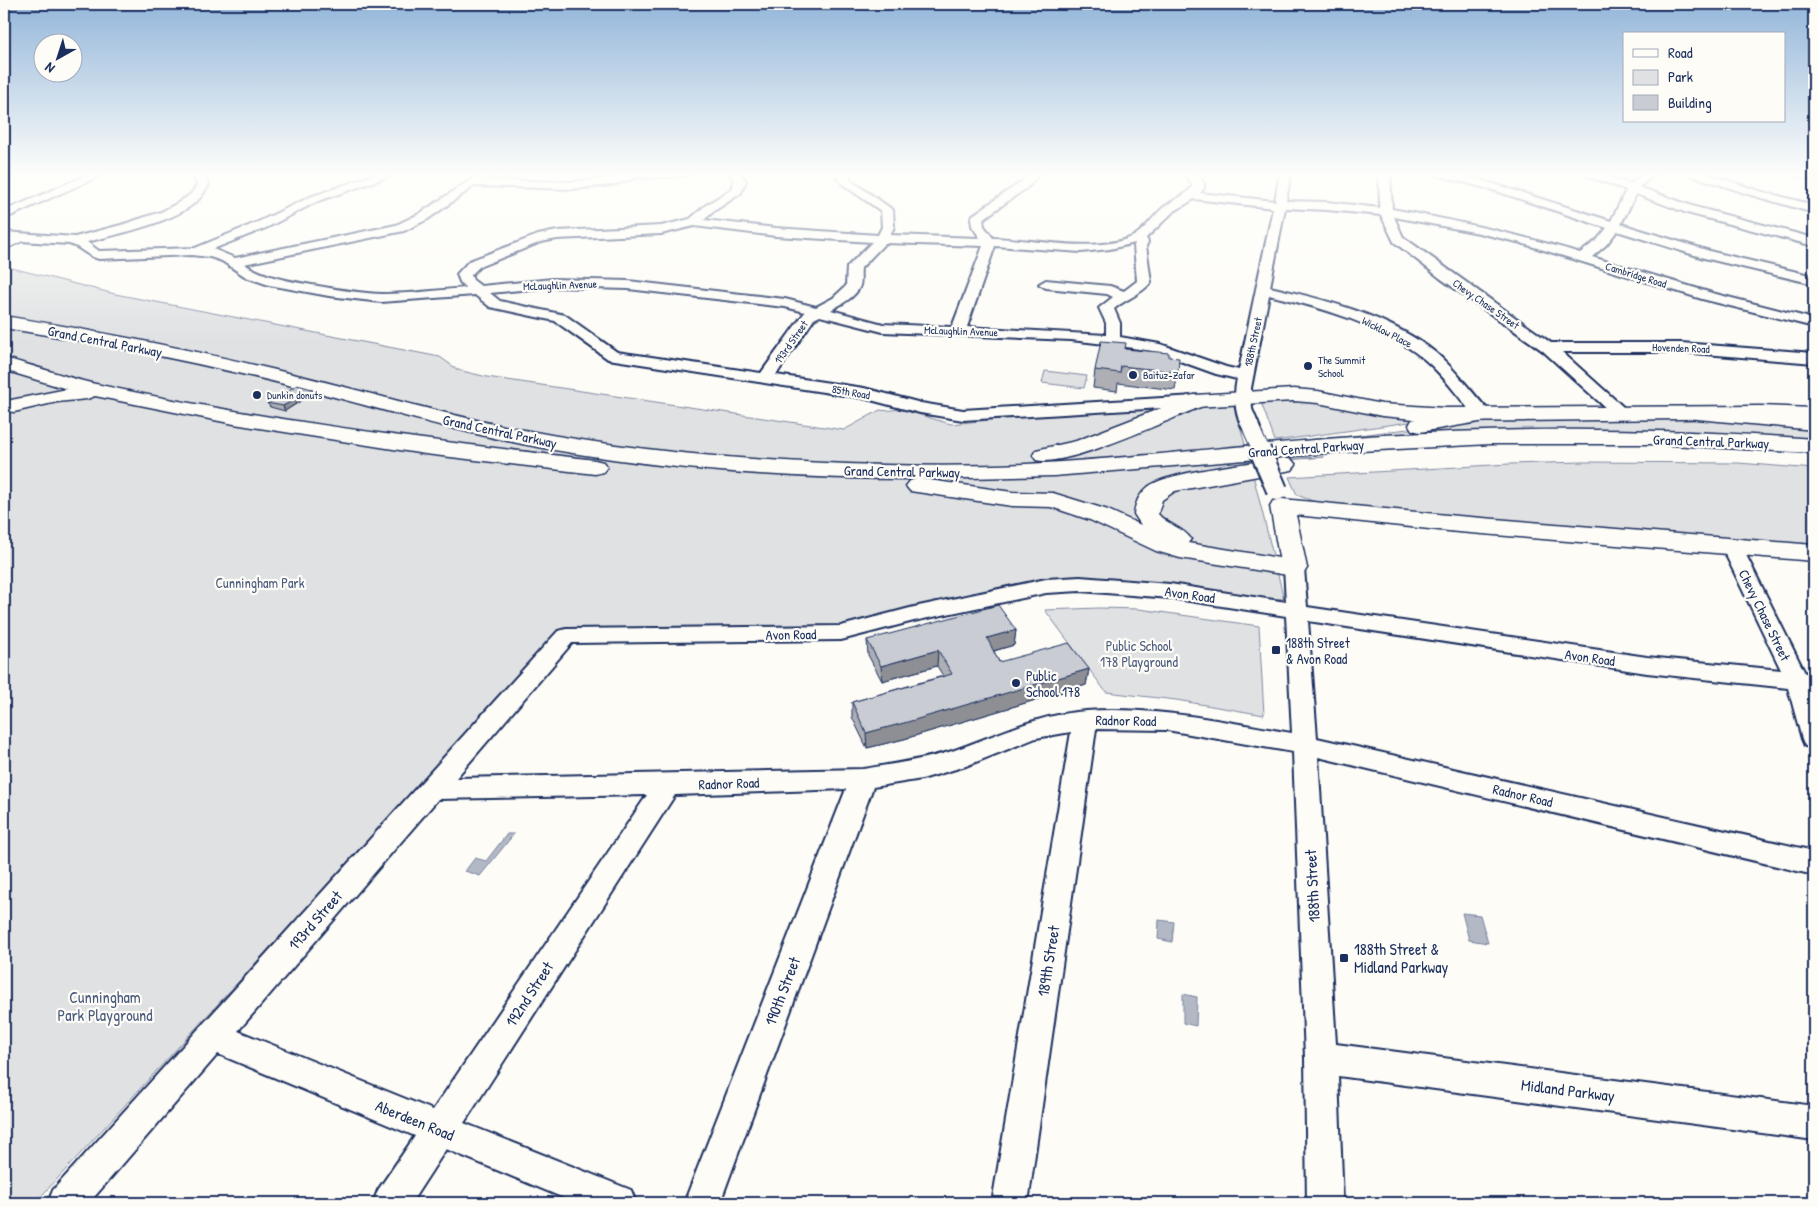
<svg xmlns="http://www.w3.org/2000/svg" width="1818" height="1207" font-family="'Patrick Hand',sans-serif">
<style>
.green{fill:#e0e1e3;stroke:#7e88a0}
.water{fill:#b3b8c5;stroke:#76819c}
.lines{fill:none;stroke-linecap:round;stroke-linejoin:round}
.minor-casing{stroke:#1b2f5e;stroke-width:4}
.major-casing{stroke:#1b2f5e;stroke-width:3}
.highway-casing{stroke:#1b2f5e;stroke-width:3}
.minor{fill:#fdfcf7;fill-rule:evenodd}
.major{fill:#fdfcf7;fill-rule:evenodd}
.highway{fill:#fdfcf7;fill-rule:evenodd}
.minor-bridge-far1-casing{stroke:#1b2f5e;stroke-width:18;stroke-linecap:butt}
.minor-bridge-casing{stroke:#1b2f5e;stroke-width:24;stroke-linecap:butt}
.minor-bridge-far1{stroke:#fdfcf7;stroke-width:16}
.minor-bridge{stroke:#fdfcf7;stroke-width:20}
.wall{fill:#adafb5;stroke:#1b2f5e}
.shaded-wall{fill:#8d8f94;stroke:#1b2f5e}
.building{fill:#c9ccd3;stroke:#1b2f5e}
.poi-dot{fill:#1b2f5e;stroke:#fdfcf7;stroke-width:2}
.labels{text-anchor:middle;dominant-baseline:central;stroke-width:4.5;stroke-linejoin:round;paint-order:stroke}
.far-street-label{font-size:11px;fill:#1b2f5e;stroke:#fdfcf7}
.far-poi-label{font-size:11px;fill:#1b2f5e;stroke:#fdfcf7;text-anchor:start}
.street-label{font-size:14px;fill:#1b2f5e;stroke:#fdfcf7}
.park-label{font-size:14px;fill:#4c5c7f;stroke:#fdfcf7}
.poi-label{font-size:14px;fill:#1b2f5e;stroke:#fdfcf7;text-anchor:start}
.near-street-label{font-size:16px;fill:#1b2f5e;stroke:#fdfcf7}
.near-poi-label{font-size:16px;fill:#1b2f5e;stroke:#fdfcf7;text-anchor:start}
.near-park-label{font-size:16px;fill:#4c5c7f;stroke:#fdfcf7}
</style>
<rect width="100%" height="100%" fill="#fdfcf7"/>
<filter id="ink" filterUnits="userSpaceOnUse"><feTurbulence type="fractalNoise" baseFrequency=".02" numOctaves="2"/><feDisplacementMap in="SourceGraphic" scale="10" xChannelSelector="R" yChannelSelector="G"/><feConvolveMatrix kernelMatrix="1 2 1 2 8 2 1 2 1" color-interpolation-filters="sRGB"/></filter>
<g filter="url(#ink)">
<g class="green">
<path d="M4,266L115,294L440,357L458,370L487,377L844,430L880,410C889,412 896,408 904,410C920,414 935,420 951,424L1232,395L1249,460L1324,457L1250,463L1284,599L1070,589L986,600L834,635L558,634L35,1203H4Z"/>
<polygon points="1045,371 1087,376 1084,388 1042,383"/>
<polygon points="1295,396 1424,420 1275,441 1262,405 1263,401"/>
<polygon points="1715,416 1814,425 1814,440 1707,435 1302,442 1465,422"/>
<polygon points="1583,462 1738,463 1814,469 1814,547 1666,539 1318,503 1297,495 1289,477 1509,464"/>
<polygon points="1099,608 1139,609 1259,626 1264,715 1176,700 1106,692 1045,610"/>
</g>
<g class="water">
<polygon points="507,834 514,834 480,876 465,871 475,858 486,861"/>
<polygon points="1462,913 1480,915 1488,943 1469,940"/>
<polygon points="1159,920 1174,922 1172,942 1158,939"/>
<polygon points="1183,994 1197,997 1196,1026 1183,1023"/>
</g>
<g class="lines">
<defs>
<g id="minor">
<polygon points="92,173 106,173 4,219 4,211"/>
<path d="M186,173C198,172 204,174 209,185C206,189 203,194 200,198C178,222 118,234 87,242L99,251L195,248L258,222L310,197L379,173H395L393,175L318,201L266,228L213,249L235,258L396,225L419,214L481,173H494L484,180L572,182L611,178L631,173L637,176L635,178L612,185L572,189L474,186L428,219L404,231L244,264C263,276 284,280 306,284C330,288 356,293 382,294C409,294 438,290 466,288L460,282L457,274L469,261L538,235L557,231L661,226L690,219L706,205L732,189L734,181L730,173H740L746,181L741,193L714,211L704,220L776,228L878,235L882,227L881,211L845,186L836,177L841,173H852L849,177L853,182L893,210L894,227L890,235L980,238L972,226L971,218L973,215L1021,182L1029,173H1040L1029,186L983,219L984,226L993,238C1034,239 1096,254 1134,236C1145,230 1154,215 1164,207C1173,200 1185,196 1192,187V184L1184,173H1195L1204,183V188L1200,193L1275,201L1280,173H1291L1286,201L1327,202L1380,208L1379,173H1390L1392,209C1456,221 1518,234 1580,253L1597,240L1607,228L1496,191L1437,175L1435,173H1453L1475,178L1611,221L1626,190L1585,175L1584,173H1598L1630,184L1644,173H1657L1639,187L1695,207L1814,238V246L1687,213L1636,194L1621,224L1713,252L1814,276V284L1704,258L1617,231L1606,245L1592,257L1712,293L1814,319V327L1702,299L1521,243L1479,233L1394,217L1403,237L1551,343H1681L1814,353V363L1681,352H1562L1632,415L1630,419H1618L1543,351L1440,278L1394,242L1381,215L1327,210L1285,208L1270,287C1326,300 1390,316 1436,353C1456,370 1472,393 1490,412L1492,416L1490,420H1478C1460,400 1445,376 1424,359C1381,324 1322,308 1269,295L1251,388L1252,409L1260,428L1257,432L1251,433L1245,432C1235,417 1233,396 1237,379L1216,374L1152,351L1113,345L1071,340L883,332L820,316L814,319L776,375L864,388L921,403L963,410L1195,396L1201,398L1203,401L1201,404L1195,406L963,420L920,413L863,398L608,359L555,321L490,307L475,295L381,302L329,296L269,285L246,277L222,261L210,257L191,255L99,259C85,255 81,247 69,244L4,240V232L75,237L121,225L161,212L178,203L191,194L197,185L195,180ZM1194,199L1273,208L1239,370L1226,367L1160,344L1120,337V323L1114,309C1125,299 1141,295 1151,282L1146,246L1148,242L1146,238L1173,212ZM694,226L776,236L872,242L847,267L846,286L833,298L816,307L785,299L628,281L553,279L481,286L473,280L471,275L479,267L541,242L557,239L661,234ZM885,243L983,246L952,327L883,324L831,310C840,305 854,298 859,288C862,283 860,274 861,268ZM1135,243L1134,246L1137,281L1124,291L1110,286L1046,280L1039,284L1046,288L1107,294L1113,297L1099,308L1106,323V335L967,327L995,246L1081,252L1110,249ZM553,287L628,289L785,307L805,312L761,373L617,352L565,315L500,301L490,293Z"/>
<polygon points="638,173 691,173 685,176 642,178 636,175"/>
<polygon points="1689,173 1705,173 1759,191 1814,205 1814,213 1751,195 1691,175"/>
<polygon points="1792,173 1814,174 1814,180 1794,175"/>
<path d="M1732,541L1739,543L1742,547L1805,673L1814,674V690H1812L1814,697V748L1805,746L1802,739L1788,688L1647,673L1308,621L1317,738L1814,851V875L1318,757L1336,1044L1814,1106V1140L1338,1076L1343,1203H1307L1305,1058L1293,752L1167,730L1096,729L1028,1203H992L1071,732L1036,738L966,766L922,779L873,787L720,1203H684L846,789L675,795L464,1123L631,1190L636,1203H576L446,1149L411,1203H373L378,1190L415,1136L218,1054L89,1203H48L53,1190L558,631L566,629L841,626L914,607L1046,579L1080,577L1170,584L1286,602L1284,568L1287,563L1294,562L1301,563L1304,568L1307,607L1647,657L1781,670L1722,547L1725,543ZM1080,591L1170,598L1286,616L1292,733C1224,722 1155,706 1086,711C1038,714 996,736 952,751C923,760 893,764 863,769L456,778L572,643L841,640L914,621L1046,593ZM647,795L433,1110L238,1031L438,799Z"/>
</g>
<g id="major">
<polygon points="1294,389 1318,391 1382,404 1445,408 1760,406 1814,408 1814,421 1760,418 1445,422 1382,416 1318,403 1294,401 1195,407 1187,406 1184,401 1187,396 1195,395"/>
<polygon points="1282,499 1458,516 1814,545 1814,561 1458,532 1296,515 1307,568 1303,574 1294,576 1285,574 1281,568 1270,506 1273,501"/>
</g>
<g id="highway">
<polygon points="17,233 23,235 25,238 23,241 4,250 4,239"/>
<path d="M4,316C104,332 203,352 301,376C375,394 448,416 524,430C623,449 724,459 824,463C892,466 959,467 1026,464C1145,458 1264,442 1383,435C1527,427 1671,428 1814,439V453L1653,444H1490L1342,452L1054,476L922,479L1012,492L1053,493L1108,510L1141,525L1134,514C1135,504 1139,494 1148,487C1168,471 1254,463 1284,458L1292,460L1296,465L1292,470L1175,491L1162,500L1158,514C1167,525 1183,527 1191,539L1188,543L1303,562L1307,568L1303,574L1294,576L1180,558L1156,551L1090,520L1051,507L1012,506L910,491L906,486L910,481L916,479C784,479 651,469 522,444C446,429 371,406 296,387C200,363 102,343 4,328Z"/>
<path d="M4,358C33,365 62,376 91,383C257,420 426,440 595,460L603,462L607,467L603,472L595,474L425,454L234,424L95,396L87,399L57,402L14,412L6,411L4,407L6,401L67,389L4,370Z"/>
<path d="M1195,395L1203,396L1206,401L1203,406C1169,419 1067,468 1036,460L1033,455L1036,450L1076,441Z"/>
<polygon points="1705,407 1786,412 1814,416 1814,430 1697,419 1694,414 1697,409"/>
<polygon points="1477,409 1485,411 1488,416 1485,421 1420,432 1412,430 1409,425 1412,420 1420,418"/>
</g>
</defs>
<use href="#minor" class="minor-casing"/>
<use href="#major" class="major-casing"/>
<use href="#highway" class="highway-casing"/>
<use href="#minor" class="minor"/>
<use href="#major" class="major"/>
<use href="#highway" class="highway"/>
<defs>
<polyline id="minor-bridge-far1" points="1251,428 1261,451"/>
<polyline id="minor-bridge" points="1260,450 1277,490"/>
</defs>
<use href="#minor-bridge-far1" class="minor-bridge-far1-casing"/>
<use href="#minor-bridge" class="minor-bridge-casing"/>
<use href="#minor-bridge-far1" class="minor-bridge-far1"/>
<use href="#minor-bridge" class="minor-bridge"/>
</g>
<g class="wall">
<polygon points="1126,349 1169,357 1178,372 1175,390 1118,383 1117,391 1093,388 1095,370"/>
<polygon points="313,393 285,411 270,407 267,403"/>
<polygon points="1016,630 1014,645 994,651 999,662 1089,669 1086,685 904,739 867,748 852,717 852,702 943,676 937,666 882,681 868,655 867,640"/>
</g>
<g class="shaded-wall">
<polygon points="312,389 313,393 285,411 283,406"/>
<polygon points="1016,630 1014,645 986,653 987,638"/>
<polygon points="938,650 937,666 882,681 881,666"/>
<polygon points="1089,669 1086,685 904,739 867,748 866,733"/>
</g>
<g class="building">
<polygon points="1101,341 1126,343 1125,349 1169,353 1169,357 1179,358 1178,372 1121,366 1120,373 1095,370"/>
<polygon points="297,385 312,389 283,406 267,403"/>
<polygon points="998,605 1016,630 987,638 999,662 1069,643 1089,669 904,723 866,733 852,702 952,674 938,650 881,666 867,640"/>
</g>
</g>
<linearGradient id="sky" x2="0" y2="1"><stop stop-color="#93b6da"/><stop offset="0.51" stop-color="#fefefb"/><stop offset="1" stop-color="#fefefb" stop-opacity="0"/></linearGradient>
<rect width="1818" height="342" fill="url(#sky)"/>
<g class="poi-dot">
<circle cx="1308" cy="366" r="5"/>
<circle cx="1133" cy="375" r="5"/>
<circle cx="257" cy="395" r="5"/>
<rect x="1271" y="645" width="10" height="10" rx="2.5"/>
<circle cx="1016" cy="683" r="5"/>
<rect x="1339" y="953" width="10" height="10" rx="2.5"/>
</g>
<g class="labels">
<g class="far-street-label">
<text transform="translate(1636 275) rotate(17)">Cambridge Road</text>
<text transform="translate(560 285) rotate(-2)">McLaughlin Avenue</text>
<text transform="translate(1486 304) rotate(35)">Chevy Chase Street</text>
<text transform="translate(961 331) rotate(2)">McLaughlin Avenue</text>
<text transform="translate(1387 332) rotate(27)">Wicklow Place</text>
<text transform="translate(791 342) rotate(-55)">193rd Street</text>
<text transform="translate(1253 342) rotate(-78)">188th Street</text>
<text transform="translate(1681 348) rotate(2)">Hovenden Road</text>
<text transform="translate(851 392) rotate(10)">85th Road</text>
</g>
<g class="far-poi-label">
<text x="1318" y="360">The Summit<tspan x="1318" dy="13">School</tspan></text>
<text x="1143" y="375">Baituz-Zafar</text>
<text x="267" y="395">Dunkin donuts</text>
</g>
<g class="street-label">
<text transform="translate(105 341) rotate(11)">Grand Central Parkway</text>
<text transform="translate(500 431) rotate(12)">Grand Central Parkway</text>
<text transform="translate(1711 441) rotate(2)">Grand Central Parkway</text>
<text transform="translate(1306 448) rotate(-4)">Grand Central Parkway</text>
<text transform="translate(902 471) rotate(1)">Grand Central Parkway</text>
<text transform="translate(1190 594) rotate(8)">Avon Road</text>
<text transform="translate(1765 615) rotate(64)">Chevy Chase Street</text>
<text transform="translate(791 634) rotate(-1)">Avon Road</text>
<text transform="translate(1590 657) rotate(8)">Avon Road</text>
<text transform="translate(1126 720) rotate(1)">Radnor Road</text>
<text transform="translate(729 783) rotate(-2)">Radnor Road</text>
<text transform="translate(1523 795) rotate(13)">Radnor Road</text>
</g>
<g class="park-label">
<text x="260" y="582">Cunningham Park</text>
<text x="1139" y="645">Public School<tspan x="1139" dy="16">178 Playground</tspan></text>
</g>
<g class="poi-label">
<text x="1286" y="642">188th Street<tspan x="1286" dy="16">&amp; Avon Road</tspan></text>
<text x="1026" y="675">Public<tspan x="1026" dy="16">School 178</tspan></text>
</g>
<g class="near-street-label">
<text transform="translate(1312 886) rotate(-93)">188th Street</text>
<text transform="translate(315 920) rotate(-49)">193rd Street</text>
<text transform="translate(1048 961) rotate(-81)">189th Street</text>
<text transform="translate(782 991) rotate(-69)">190th Street</text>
<text transform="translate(529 994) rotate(-57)">192nd Street</text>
<text transform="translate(1568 1090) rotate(7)">Midland Parkway</text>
<text transform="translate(415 1120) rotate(22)">Aberdeen Road</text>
</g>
<g class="near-poi-label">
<text x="1354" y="949">188th Street &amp;<tspan x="1354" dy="18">Midland Parkway</tspan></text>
</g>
<g class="near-park-label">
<text x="105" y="997">Cunningham<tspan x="105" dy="18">Park Playground</tspan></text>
</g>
</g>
<rect width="1818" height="1207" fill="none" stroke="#fdfcf7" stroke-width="20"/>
<rect x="10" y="10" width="1798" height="1187" fill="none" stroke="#1b2f5e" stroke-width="2" filter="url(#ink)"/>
<rect x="1623" y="32" width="162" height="90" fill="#fdfcf7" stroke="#a3aaba"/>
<rect x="1633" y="49" width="25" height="8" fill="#fdfcf7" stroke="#a3aaba"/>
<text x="1668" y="58" font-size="15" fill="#1b2f5e">Road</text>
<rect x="1633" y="70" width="25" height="15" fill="#e0e1e3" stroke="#a3aaba"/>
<text x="1668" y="82" font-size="15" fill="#1b2f5e">Park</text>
<rect x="1633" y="95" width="25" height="15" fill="#c9ccd3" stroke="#a3aaba"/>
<text x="1668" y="108" font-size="15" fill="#1b2f5e">Building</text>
<g transform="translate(58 58) rotate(219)"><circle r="24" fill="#fdfcf7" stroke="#a3aaba"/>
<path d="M0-4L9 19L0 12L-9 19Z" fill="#1b2f5e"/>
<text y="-8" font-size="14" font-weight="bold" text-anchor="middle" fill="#1b2f5e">N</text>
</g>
</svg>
